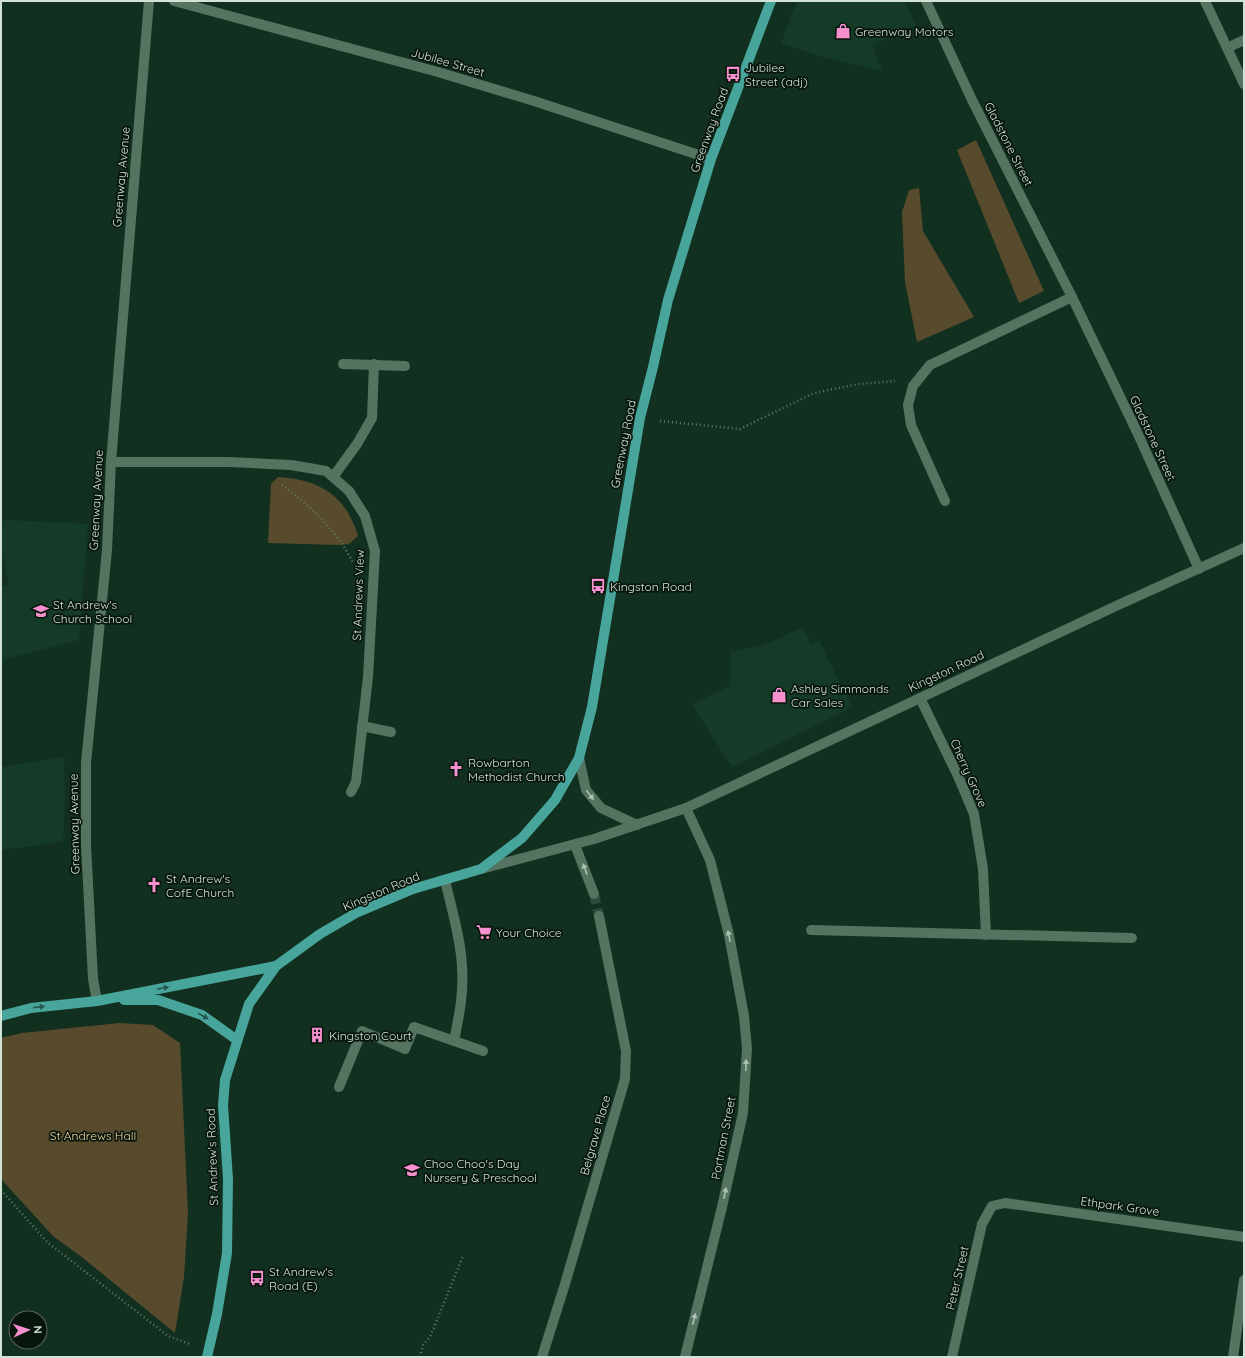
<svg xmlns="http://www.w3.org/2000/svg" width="1245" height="1358" font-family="Quicksand,sans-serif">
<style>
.built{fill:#153b28}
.green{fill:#584b2d}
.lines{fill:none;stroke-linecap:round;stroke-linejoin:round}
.minor-tunnel{stroke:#2f4b3b;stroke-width:10;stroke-dasharray:10 5;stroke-linecap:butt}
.path{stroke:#617a6b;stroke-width:2.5;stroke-dasharray:1 3;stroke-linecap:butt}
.minor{stroke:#547360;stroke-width:10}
.tertiary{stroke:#547360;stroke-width:10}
.primary{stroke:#48a59b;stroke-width:10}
.oneway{fill:#acc1b3}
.oneway2{fill:#25564d}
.labels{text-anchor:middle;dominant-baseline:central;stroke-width:3.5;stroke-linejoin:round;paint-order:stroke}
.poi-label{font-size:12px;fill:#d1e2d7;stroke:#08150d;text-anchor:start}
.street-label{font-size:12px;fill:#d1e2d7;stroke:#08150d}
.park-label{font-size:12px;fill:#f2d89b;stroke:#08150d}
</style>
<rect width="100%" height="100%" fill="#12301f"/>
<g class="built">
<polygon points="797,1 905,1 916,25 873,45 882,71 818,56 781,43"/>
<polygon points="8,520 88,524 79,640 1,660 1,588 9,585 1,546 1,521"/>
<polygon points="803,627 811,644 819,641 852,707 732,767 692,705 730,686 730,652 764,645"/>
<polygon points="65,757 64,766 65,801 63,842 1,850 1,767"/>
</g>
<g class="green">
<polygon points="976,140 1044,291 1019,303 957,150"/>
<polygon points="919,188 923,231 974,317 917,342 905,282 902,212 909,190"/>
<path d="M278,477C318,479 346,495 358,536L349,544L339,545L268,543L271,484Z"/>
<polygon points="120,1023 153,1025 180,1043 188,1213 184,1277 175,1333 83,1258 53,1236 1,1179 1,1038 22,1033"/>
</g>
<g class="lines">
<polyline class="minor-tunnel" points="594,894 599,916"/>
<g class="path">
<polyline points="660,421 740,429 812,394 828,390 859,384 895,381"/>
<path d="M282,485C310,506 338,531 353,563"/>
<polyline points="1,1190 47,1242 168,1336 190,1344"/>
<polyline points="420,1357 423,1345 430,1337 463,1256"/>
</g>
<g class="minor">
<polyline points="174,1 438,72 534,101 711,159"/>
<polyline points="926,1 972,100 1072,297 1137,432 1199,569"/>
<polyline points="1205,1 1244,84"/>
<polyline points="1227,48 1244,40"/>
<polyline points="343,364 405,366"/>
<polyline points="111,462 228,462 291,465 326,471 349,491 365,516 375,551 368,677 356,782 351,792"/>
<polyline points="333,477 357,444 372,418 374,364"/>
<polyline points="945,501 911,425 908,405 913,386 930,365 1072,297"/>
<polyline points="920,698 958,776 974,814 983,869 986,935"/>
<polyline points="362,726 391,732"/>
<polyline points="575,845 594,894"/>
<path d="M445,880C451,907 461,939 462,967C464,993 459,1016 454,1041"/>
<polyline points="811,930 1132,938"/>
<polyline points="97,1001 93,979 86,845 86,763 107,550 111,462 149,1"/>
<polyline points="339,1087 362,1031 405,1049 414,1027 483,1051"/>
<polyline points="542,1357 565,1284 625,1079 626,1051 599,916"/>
<polyline points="685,1357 722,1207 743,1113 747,1049 744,1016 729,935 710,860 686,808"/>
<polyline points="952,1357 982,1224 992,1206 1005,1203 1244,1237"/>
<polyline points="1233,1357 1244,1280"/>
</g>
<g class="tertiary">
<polyline points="579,758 586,790 601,808 637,825"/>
<polyline points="481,869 594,839 686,808 1116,606 1244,548"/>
</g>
<g class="primary">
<polyline points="124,1000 158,1000 202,1015 237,1040"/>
<polyline points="1,1016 31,1008 97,1001 276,966 320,934 356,913 413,889 481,869 522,838 555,800 579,758 592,707 640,418 653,367 668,300 711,159 771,1"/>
<polyline points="207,1357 217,1314 227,1253 228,1179 223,1105 225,1080 249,1004 276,966"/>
</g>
</g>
<defs><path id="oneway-solid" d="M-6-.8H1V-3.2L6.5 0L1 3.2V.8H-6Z"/></defs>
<g class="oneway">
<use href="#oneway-solid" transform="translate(590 795) rotate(53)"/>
<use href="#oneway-solid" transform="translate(585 869) rotate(-111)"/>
<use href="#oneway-solid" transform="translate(729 936) rotate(-102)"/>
<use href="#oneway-solid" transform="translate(746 1065) rotate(-88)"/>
<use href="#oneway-solid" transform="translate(725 1193) rotate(-78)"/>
<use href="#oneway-solid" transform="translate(694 1319) rotate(-76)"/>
</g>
<g class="oneway2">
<use href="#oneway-solid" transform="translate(163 988) rotate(-11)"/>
<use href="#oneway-solid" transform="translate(39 1007) rotate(-7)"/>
<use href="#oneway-solid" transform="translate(203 1016) rotate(29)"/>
</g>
<defs>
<symbol id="shop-bare" viewBox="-9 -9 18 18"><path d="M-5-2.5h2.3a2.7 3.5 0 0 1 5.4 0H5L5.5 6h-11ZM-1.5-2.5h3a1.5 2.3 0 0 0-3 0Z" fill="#f690cf" stroke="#08150d" stroke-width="2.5" paint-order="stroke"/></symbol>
<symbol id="bus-bare" viewBox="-9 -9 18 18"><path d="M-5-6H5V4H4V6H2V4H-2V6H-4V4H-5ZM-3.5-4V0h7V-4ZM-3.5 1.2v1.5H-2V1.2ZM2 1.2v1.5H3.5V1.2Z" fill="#f690cf" stroke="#08150d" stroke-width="2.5" paint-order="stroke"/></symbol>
<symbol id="school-bare" viewBox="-9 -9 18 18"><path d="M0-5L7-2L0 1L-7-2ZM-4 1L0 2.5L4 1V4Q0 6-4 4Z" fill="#f690cf" stroke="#08150d" stroke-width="2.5" paint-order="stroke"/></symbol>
<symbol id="church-bare" viewBox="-9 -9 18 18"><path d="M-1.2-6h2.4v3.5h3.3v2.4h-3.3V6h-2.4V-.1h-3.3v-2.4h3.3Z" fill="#f690cf" stroke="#08150d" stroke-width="2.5" paint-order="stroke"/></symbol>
<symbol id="supermarket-bare" viewBox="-9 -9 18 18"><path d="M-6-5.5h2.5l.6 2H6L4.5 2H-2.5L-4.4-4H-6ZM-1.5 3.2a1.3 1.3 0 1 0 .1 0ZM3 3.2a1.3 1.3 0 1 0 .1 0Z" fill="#f690cf" stroke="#08150d" stroke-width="2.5" paint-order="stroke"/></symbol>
<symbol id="building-bare" viewBox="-9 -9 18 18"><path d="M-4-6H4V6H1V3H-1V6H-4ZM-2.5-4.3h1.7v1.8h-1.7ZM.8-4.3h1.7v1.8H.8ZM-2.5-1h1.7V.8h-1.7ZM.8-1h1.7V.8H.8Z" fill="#f690cf" stroke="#08150d" stroke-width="2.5" paint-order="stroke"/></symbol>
</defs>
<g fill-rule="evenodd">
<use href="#shop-bare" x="832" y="20" width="22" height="22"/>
<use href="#bus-bare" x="722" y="63" width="22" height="22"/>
<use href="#bus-bare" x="587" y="575" width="22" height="22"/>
<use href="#school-bare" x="30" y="600" width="22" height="22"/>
<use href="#shop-bare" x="768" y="684" width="22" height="22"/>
<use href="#church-bare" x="445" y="758" width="22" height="22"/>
<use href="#church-bare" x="143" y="874" width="22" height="22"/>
<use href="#supermarket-bare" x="473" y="921" width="22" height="22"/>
<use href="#building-bare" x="306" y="1024" width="22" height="22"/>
<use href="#school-bare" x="401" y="1159" width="22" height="22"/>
<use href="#bus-bare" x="246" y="1267" width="22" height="22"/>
</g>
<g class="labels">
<g class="poi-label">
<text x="855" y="31">Greenway Motors</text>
<text x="745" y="67">Jubilee<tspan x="745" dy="14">Street (adj)</tspan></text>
<text x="610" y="586">Kingston Road</text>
<text x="53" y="604">St Andrew's<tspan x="53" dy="14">Church School</tspan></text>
<text x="791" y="688">Ashley Simmonds<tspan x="791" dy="14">Car Sales</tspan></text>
<text x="468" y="762">Rowbarton<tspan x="468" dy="14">Methodist Church</tspan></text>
<text x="166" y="878">St Andrew's<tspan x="166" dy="14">CofE Church</tspan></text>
<text x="496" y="932">Your Choice</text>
<text x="329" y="1035">Kingston Court</text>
<text x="424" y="1163">Choo Choo's Day<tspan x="424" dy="14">Nursery &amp; Preschool</tspan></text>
<text x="269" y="1271">St Andrew's<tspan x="269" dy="14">Road (E)</tspan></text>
</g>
<g class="street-label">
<text transform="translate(448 62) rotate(16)">Jubilee Street</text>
<text transform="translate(709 130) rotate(-70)">Greenway Road</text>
<text transform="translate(1009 144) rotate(63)">Gladstone Street</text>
<text transform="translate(121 177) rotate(-85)">Greenway Avenue</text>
<text transform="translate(1153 438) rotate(65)">Gladstone Street</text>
<text transform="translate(623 444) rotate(-79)">Greenway Road</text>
<text transform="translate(96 500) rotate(-87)">Greenway Avenue</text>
<text transform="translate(358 595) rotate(-88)">St Andrews View</text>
<text transform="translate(946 671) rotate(-25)">Kingston Road</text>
<text transform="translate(969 773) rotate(66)">Cherry Grove</text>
<text transform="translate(74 824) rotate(-91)">Greenway Avenue</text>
<text transform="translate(381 891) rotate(-23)">Kingston Road</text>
<text transform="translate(595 1135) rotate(-74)">Belgrave Place</text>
<text transform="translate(723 1138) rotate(-79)">Portman Street</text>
<text transform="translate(212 1157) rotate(-92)">St Andrew's Road</text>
<text transform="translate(1120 1206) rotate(8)">Ethpark Grove</text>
<text transform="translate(957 1278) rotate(-77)">Peter Street</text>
</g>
<g class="park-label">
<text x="93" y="1135">St Andrews Hall</text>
</g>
</g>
<rect width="1245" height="1358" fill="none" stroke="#d1e2d7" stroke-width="4"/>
<g transform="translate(28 1330) rotate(87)"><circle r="19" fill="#08150d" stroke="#58675e"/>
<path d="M0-3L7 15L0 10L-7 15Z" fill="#f690cf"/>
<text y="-6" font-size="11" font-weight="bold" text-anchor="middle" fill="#d1e2d7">N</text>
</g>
</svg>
